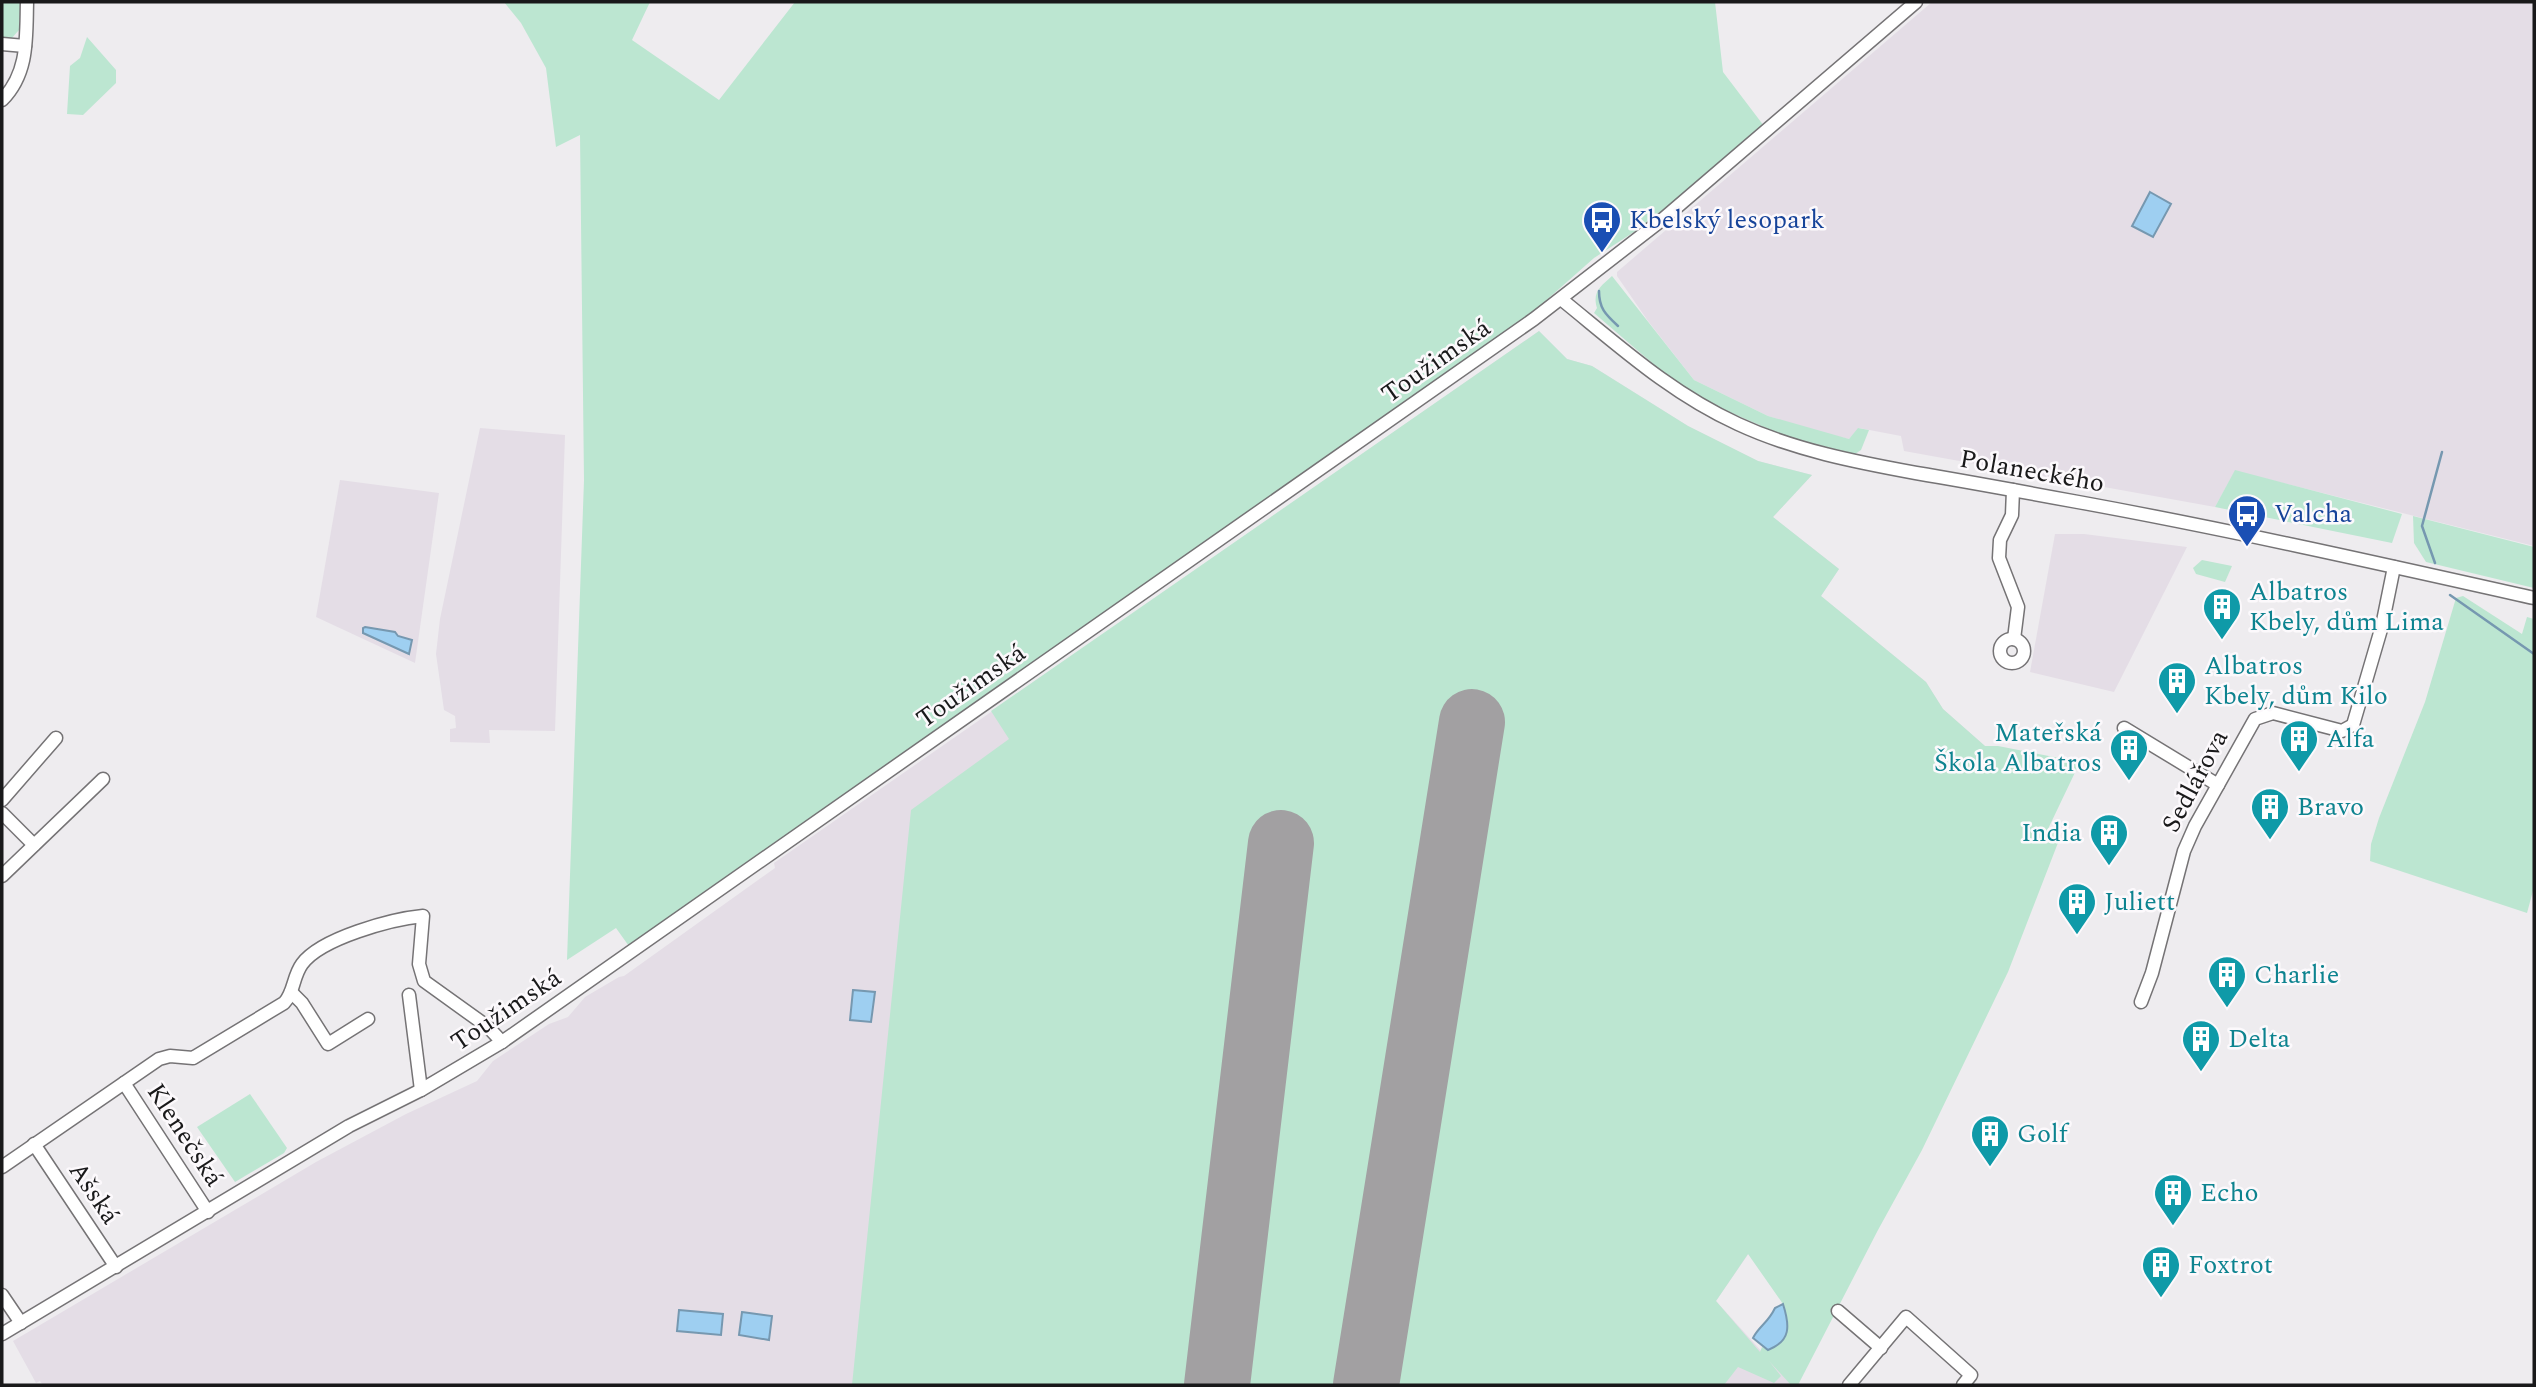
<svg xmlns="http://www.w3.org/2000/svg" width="2536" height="1387" font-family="Spectral,serif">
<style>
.built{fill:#e4dde6}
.green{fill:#bce6d1;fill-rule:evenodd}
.water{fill:#9ecff1;stroke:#7698b0;stroke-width:2}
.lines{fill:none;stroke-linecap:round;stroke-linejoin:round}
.stream{stroke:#7698b0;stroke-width:2.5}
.runway{stroke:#a2a0a2;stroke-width:66}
.minor-casing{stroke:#757375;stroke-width:15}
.minor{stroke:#fff;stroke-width:12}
.labels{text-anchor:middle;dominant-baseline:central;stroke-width:5;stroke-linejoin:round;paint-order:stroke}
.transit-label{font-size:26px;fill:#164399;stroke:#fcf9fc;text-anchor:start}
.street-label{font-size:26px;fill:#19191a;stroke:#fcf9fc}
.culture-label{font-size:26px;fill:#0d838f;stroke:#fcf9fc;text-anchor:start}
</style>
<rect width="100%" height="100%" fill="#eeecef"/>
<g class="built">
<polygon points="1932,2 2534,2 2534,546 2235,471 2215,507 1904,451 1901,436 1859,428 1849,439 1815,431 1768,416 1694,380 1648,321 1617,276 1617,272"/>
<polygon points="1539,331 1567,359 1592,366 1688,426 1758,461 1812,475 1773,517 1839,569 1821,596 1926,682 1943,709 1985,746 1824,1144 1716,1301 1792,1385 43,1385 40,1381 36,1383 13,1341 316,1162 406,1114 477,1081 493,1061 549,1024 568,1017 585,997 619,977 624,976 775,868 774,863"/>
<polygon points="480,428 565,435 555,731 489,730 490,743 450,742 450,729 456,728 455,716 444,710 436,654 440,619"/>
<polygon points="340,480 439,493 415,663 316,617"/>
<polygon points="2055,534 2084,534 2187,547 2114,692 2030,672"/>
</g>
<g class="green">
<polygon points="2,2 21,2 19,30 11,39 2,38"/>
<polygon points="504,2 650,2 632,40 719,100 795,2 1715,2 1723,72 1764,126 1660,215 1594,258 1533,312 631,949 616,928 567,960 584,480 580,135 556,147 546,68 521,23"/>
<polygon points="87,37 116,70 116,83 83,115 67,114 70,66 80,58"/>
<path d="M1612,276L1694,380L1768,416L1849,439L1858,428L1869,430L1861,450L1855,454L1787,437L1711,404L1673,381L1594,313L1597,308C1592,292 1601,286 1612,276Z"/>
<path d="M1539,331L1567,359L1592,366L1688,426L1758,461L1812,475L1773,517L1839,569L1821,596L1926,682L1943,709L1985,746H1998L2080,762L2048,829L2061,835L2008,972L1922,1150L1878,1230L1798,1385H1791L1769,1361L1781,1376L1774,1383L1738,1367L1724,1385H852L911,810L1009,739L991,711ZM1748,1254L1783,1304L1768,1350L1762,1347L1760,1352L1716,1301Z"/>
<polygon points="2235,470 2402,514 2392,543 2215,507"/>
<polygon points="2413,516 2534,547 2534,588 2426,562 2414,543"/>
<polygon points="2202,560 2232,566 2225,582 2196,574 2193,568"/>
<polygon points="2463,596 2522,634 2527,617 2534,619 2534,887 2527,913 2370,861 2371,844 2379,818 2425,702 2456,598"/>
<polygon points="250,1094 287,1148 284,1153 235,1182 197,1127"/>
</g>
<g class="water">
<polygon points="2150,192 2171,204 2153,237 2132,226"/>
<polygon points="365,627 395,632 398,636 412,640 409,654 363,633 363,628"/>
<polygon points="853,990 875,992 871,1022 850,1020"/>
<path d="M1783,1304C1790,1326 1791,1341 1768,1350L1753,1338C1759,1326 1768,1323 1775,1308Z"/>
<polygon points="679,1310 723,1314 721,1335 677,1331"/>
<polygon points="742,1312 772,1316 769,1340 739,1335"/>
</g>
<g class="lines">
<g class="stream">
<path d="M1599,291C1599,308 1605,314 1618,326"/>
<polyline points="2435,563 2422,526 2442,452"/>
<polyline points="2450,595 2534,654"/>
</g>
<g class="runway">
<polyline points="1217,1385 1281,843"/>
<polyline points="1366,1385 1472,722"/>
</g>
<defs>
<g id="minor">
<polyline points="2,44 25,46"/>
<path d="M2,100C29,73 26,37 27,2"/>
<path d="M1561,299C1618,345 1670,393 1738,424C1794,450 1856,462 1916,473C1970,482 2024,492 2078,502C2231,530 2382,564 2534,598"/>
<polyline points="2013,490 2012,515 2000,540 1999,558 2018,607 2014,639"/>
<circle cx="2012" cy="651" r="12"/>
<polyline points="2124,728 2218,785"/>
<polyline points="2,800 56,738"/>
<polyline points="2,813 34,845"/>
<polyline points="2,876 103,779"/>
<polyline points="291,992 302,1003 328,1044 368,1019"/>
<polyline points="409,995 421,1090"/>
<polyline points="2141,1002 2152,973 2184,851 2195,826 2255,719 2273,713 2342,731 2353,725 2382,626 2394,567"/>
<polyline points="124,1083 208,1212"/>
<polyline points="34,1144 116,1267"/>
<path d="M2,1167L159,1059L170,1056L193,1058L284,1003C294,993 293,976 302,964C321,938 392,919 423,916L419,964L424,981L488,1027L502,1042"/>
<polyline points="2,1295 21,1323"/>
<polyline points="1838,1311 1881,1348"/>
<polyline points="2,1334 349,1126 421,1090 502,1042 1534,319 1663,219 1916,2"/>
<polyline points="1849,1385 1906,1317 1971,1375 1963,1385"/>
</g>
</defs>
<use href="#minor" class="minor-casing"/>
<use href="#minor" class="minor"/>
</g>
<defs>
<symbol id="bus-pin" viewBox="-11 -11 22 30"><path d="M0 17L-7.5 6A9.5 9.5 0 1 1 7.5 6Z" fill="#1a4fb4" stroke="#fcf9fc"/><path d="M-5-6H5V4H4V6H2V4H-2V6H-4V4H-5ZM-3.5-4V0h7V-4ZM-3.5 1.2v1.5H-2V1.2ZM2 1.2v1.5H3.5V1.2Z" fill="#fff"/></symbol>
<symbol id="building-pin" viewBox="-11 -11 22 30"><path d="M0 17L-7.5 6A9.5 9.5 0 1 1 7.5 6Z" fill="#0f9aa8" stroke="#fcf9fc"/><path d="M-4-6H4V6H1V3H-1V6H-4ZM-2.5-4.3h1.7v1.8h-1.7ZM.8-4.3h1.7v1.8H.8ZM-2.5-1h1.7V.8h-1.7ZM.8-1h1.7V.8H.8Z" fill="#fff"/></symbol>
</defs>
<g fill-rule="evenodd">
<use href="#bus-pin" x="1580" y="198" width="44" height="60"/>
<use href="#bus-pin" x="2225" y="492" width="44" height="60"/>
<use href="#building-pin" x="2200" y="585" width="44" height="60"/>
<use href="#building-pin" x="2155" y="659" width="44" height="60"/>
<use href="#building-pin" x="2277" y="717" width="44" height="60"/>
<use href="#building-pin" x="2107" y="726" width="44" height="60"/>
<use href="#building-pin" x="2248" y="785" width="44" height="60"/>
<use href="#building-pin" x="2087" y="811" width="44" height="60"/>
<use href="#building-pin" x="2055" y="880" width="44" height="60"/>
<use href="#building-pin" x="2205" y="953" width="44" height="60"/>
<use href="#building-pin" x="2179" y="1017" width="44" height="60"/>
<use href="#building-pin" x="1968" y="1112" width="44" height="60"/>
<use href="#building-pin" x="2151" y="1171" width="44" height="60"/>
<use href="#building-pin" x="2139" y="1243" width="44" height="60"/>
</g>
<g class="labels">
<g class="transit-label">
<text x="1629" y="220">Kbelský lesopark</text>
<text x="2274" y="514">Valcha</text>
</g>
<g class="street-label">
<text transform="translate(1436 361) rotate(-35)">Toužimská</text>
<text transform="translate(2032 471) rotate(10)">Polaneckého</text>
<text transform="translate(971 686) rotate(-35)">Toužimská</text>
<text transform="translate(2195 781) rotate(-62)">Sedlářova</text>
<text transform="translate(506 1010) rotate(-34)">Toužimská</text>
<text transform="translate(185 1135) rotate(57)">Klenečská</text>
<text transform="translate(94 1193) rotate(56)">Ašská</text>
</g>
<g class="culture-label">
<text x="2249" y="592">Albatros<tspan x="2249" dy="30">Kbely, dům Lima</tspan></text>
<text x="2204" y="666">Albatros<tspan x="2204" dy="30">Kbely, dům Kilo</tspan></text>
<text x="2102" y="733" text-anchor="end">Mateřská<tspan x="2102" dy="30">Škola Albatros</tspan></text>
<text x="2326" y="739">Alfa</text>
<text x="2297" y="807">Bravo</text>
<text x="2082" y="833" text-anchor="end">India</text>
<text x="2104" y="902">Juliett</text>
<text x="2254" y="975">Charlie</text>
<text x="2228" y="1039">Delta</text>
<text x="2017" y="1134">Golf</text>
<text x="2200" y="1193">Echo</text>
<text x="2188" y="1265">Foxtrot</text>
</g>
</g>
<rect width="2536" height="1387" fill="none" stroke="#19191a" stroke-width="7"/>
</svg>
